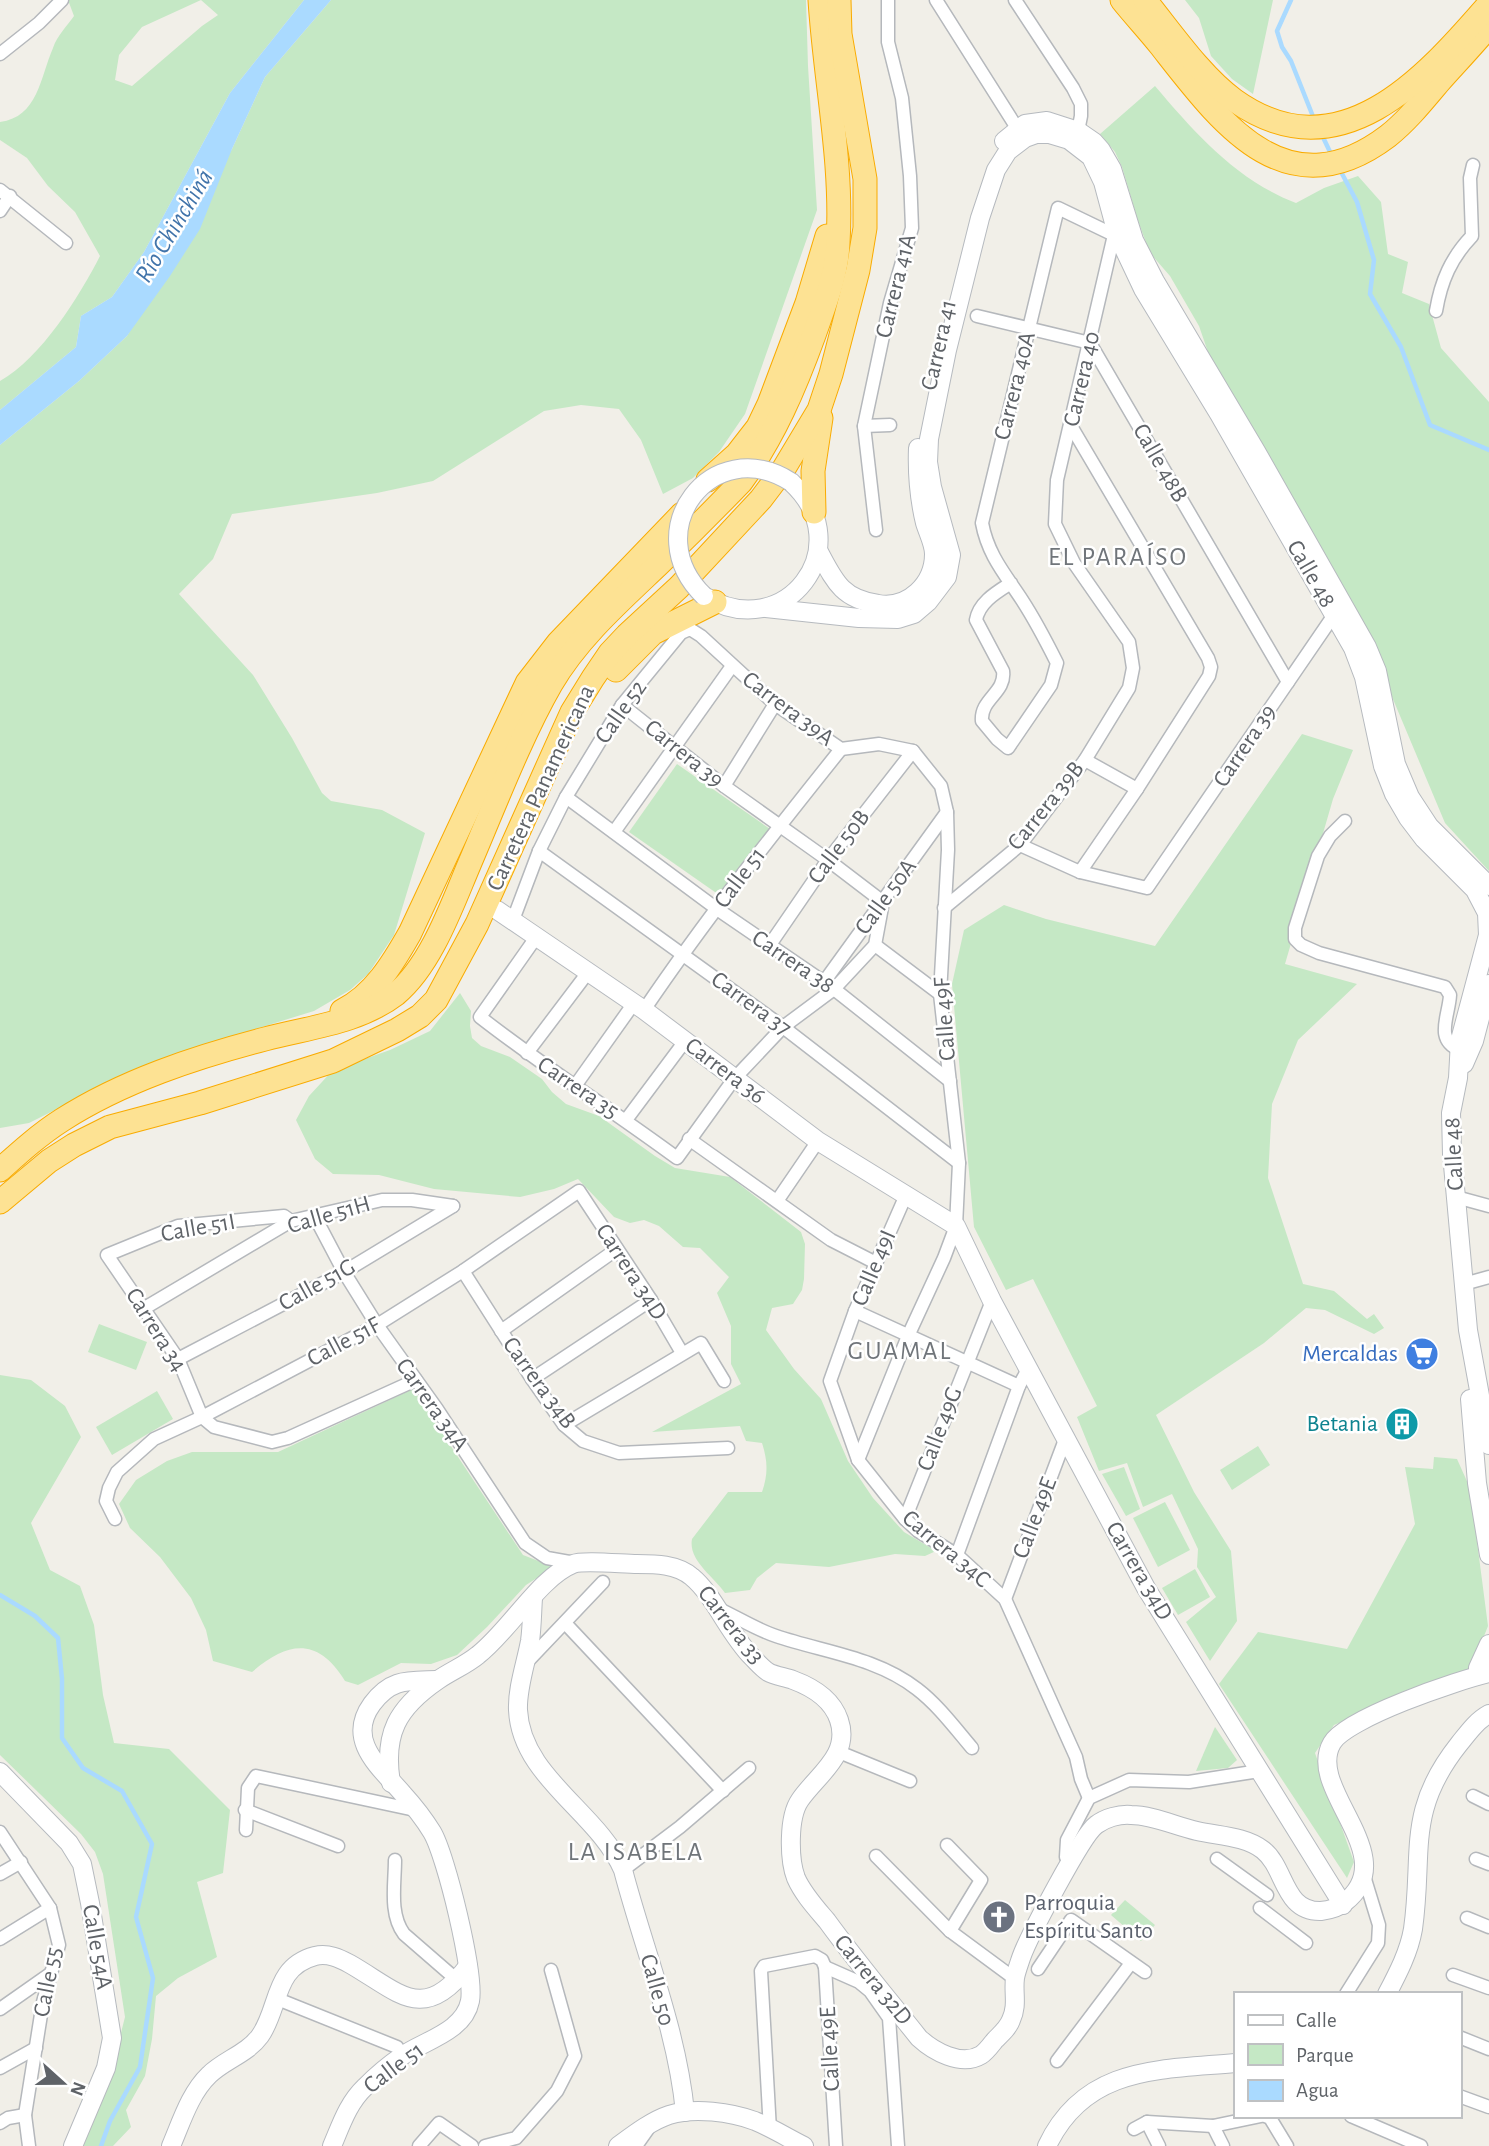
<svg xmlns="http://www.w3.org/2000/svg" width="1489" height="2146" font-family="'Alegreya Sans',sans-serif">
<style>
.green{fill:#c5e8c5}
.water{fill:#aadaff}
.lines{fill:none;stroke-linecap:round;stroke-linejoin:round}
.stream{stroke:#aadaff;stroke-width:4.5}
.street-casing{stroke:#b5b8bc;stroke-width:15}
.secondary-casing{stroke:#b6babf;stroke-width:20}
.highway-casing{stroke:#f9ab00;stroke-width:25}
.street{stroke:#fff;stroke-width:12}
.secondary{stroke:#fff;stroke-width:18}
.highway{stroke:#fde293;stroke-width:23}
.secondary-bridge-casing{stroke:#b6babf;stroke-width:20;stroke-linecap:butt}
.secondary-bridge{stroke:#fff;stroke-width:18}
.labels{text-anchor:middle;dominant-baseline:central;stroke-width:5;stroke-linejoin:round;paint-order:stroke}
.street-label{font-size:24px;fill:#5f6368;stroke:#fff}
.shop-label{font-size:24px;fill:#366cbe;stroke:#fff;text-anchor:end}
.culture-label{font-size:24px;fill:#0d838f;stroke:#fff;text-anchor:end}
.worship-label{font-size:24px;fill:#5b616d;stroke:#fff;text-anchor:start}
.water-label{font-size:26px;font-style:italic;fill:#4174aa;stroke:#fff}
.neighbourhood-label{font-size:26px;letter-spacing:2px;fill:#70757a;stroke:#fff}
</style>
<rect width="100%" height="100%" fill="#f1efe8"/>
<g class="green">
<path d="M68,0H201L142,27L119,55L115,80L132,86L202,26L218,15L201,0H304L230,93L144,252L112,297L81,316L76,347L0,410V381C41,358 79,297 100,256L75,212L48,186L27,158L0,140V122C38,117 40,78 53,48C57,36 67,26 74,16Z"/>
<polygon points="331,0 806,0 808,66 817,210 745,414 719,452 693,478 663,494 641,440 619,409 581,405 544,411 433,481 377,493 232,514 213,559 179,594 253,675 292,738 322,793 331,801 382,810 425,833 394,935 368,974 350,990 314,1011 213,1042 139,1068 29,1123 0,1128 0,445 79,381 127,336 232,149 265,77"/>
<polygon points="1185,0 1273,0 1253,94 1232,79 1211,56 1199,18"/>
<path d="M1155,86C1195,133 1236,180 1296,203L1324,188L1358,176L1381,202L1388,254L1408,262L1402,293L1429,304L1441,348L1489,402V871L1445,823L1390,692L1372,638L1208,352L1199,326L1170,276L1150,253L1138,221L1122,167L1115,152L1100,134Z"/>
<polygon points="1302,734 1353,750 1333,799 1285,964 1357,984 1298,1040 1272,1104 1268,1178 1303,1284 1334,1291 1367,1319 1374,1314 1384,1328 1374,1334 1325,1310 1306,1308 1264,1343 1156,1415 1194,1492 1231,1551 1237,1621 1210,1661 1186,1622 1216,1597 1197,1567 1198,1549 1172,1494 1143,1507 1127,1463 1099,1471 1077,1417 1097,1406 1033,1279 1006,1290 974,1227 952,984 964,930 1004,905 1046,919 1155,946"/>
<polygon points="677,764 770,829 722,897 629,832"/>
<path d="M460,993L471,1011L470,1026L472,1038L481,1046L510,1057L542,1079L552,1092L566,1104L599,1116L655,1156L675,1168L730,1177L801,1232L805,1244L804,1279L802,1290L793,1304L772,1308L766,1330L794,1369L821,1399L848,1461L873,1498L904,1532L936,1551L925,1556L895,1554L829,1567L776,1563L757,1578L750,1590L725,1593C713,1576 688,1560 692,1539L728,1492H762C768,1474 768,1462 762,1443L746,1441L740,1426L652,1432L741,1384L731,1364V1326L717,1293L729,1277L700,1248L683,1247L659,1226L644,1220L630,1223L614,1217L578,1179L554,1189L520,1197L434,1189L379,1175L333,1174L315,1159L296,1120L309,1096L333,1070L390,1050L430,1031Z"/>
<polygon points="99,1324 147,1342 136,1370 88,1352"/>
<polygon points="0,1375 31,1380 65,1406 81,1437 31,1523 50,1570 80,1586 94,1625 103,1695 114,1743 169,1749 230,1810 223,1873 197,1882 217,1957 178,1978 156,1996 152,2039 145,2076 126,2110 131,2127 113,2146 78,2146 107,2088 125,2017 103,1874 95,1852 81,1834 0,1755"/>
<path d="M413,1389L523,1555L554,1567L526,1585L487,1627L457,1655L431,1664L401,1663L358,1685L345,1681C318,1637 288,1641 252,1672L213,1661L206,1630L191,1598L160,1557L130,1528L119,1504L136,1480L167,1461L192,1452H278Z"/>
<polygon points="157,1391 173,1419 112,1455 96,1427"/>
<polygon points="1258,1446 1270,1465 1232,1490 1220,1470"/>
<polygon points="1434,1457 1457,1459 1470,1488 1488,1626 1471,1669 1334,1725 1315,1753 1354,1862 1347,1878 1219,1684 1258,1632 1347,1649 1415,1524 1405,1467 1433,1469"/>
<polygon points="1124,1467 1140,1509 1126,1516 1102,1474"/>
<polygon points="1165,1502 1190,1550 1158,1567 1133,1518"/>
<polygon points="1195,1569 1210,1597 1178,1615 1162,1588"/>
<polygon points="1215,1727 1237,1760 1228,1768 1196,1771"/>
<polygon points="1125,1900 1155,1925 1141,1941 1111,1915"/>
</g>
<polygon class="water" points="304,0 331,0 265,77 232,149 200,229 170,276 127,336 79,381 0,445 0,410 76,347 81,316 112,297 144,252 230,93"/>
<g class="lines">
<g class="stream">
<polyline points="1291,0 1277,31 1282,47 1291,61 1314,119"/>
<polyline points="1321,133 1331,154"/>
<polyline points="1339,168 1357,202 1374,260 1370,294 1401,347 1430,425 1489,450"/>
<polyline points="0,1595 35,1616 58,1638 62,1679 62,1738 83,1768 122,1791 152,1844 136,1917 153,1978 140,2067 110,2121 101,2146"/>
</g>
<defs>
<g id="street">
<polyline points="936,0 1017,128"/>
<polyline points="1015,0 1073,88 1081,104 1081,116 1078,131"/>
<polyline points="0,54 39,23 62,0"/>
<polyline points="0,190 66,243"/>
<polyline points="0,211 10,196"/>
<path d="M1436,311C1441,281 1451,258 1472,236L1470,178L1473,165"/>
<polyline points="977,316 1090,343 1288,682"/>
<polyline points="864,426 890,425"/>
<polyline points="1071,426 1208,658 1211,667 1209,676 1137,789 1080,872"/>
<polyline points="876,530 864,426 890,303 912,228 910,176 902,98 888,42 888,0"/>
<path d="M1011,583C997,592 979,602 976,620L1003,671C1006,693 980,699 982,721L997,739L1008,748L1051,685L1057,663C1046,641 1035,620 1022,600C1005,574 988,555 982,523L1058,208L1114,235"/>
<polyline points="1085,760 1137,789"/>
<polyline points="724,786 775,704"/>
<polyline points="566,797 717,909 834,989 950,1081"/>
<path d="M1345,821L1330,836L1318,856L1295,928V939L1301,945L1319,953L1445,987L1450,995C1449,1016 1434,1040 1460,1050"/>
<polyline points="614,832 732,666"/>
<polyline points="1020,845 1080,872 1147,888 1338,609"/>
<polyline points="539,851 783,1027 959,1163"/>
<polyline points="944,908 1020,845 1085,760 1129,688 1133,668 1129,642 1074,563 1055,524 1057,480 1114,235"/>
<polyline points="513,920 539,851 566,797 622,705 681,633 690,629 701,636 775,704 841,749 879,744 913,751 941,786 947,812 948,850 940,994 959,1163 956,1226 944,1258 908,1336 858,1460"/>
<path d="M537,936L480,1017C544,1067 612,1110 677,1158L734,1079L783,1027L834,989L875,945L883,902L828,860L724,786L622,705"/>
<polyline points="875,945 940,994"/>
<polyline points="769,946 828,860 913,751"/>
<polyline points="824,982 947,812"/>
<path d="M644,1010C705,920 773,834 841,749"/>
<polyline points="527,1053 589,971"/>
<polyline points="575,1086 634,1003"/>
<polyline points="626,1120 685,1041"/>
<polyline points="689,1139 831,1240 876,1263"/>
<polyline points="906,1195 855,1311 830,1381 858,1460 905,1519 918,1531 957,1555 1005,1599 1076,1757 1081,1779 1089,1798"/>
<polyline points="1456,1197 1489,1206"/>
<polyline points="777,1201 818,1141"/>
<polyline points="315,1217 344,1272 377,1325 437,1409 525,1543 547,1558 575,1563"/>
<polyline points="291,1221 284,1216 178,1226 107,1255 178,1359 202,1417 214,1427 272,1442 288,1438 416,1380"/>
<polyline points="463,1271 532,1379 564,1425 583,1441 619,1453 728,1448"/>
<polyline points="1471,1282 1489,1277"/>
<polyline points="143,1309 291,1221 382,1200 412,1200 453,1206"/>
<polyline points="855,1311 1019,1386"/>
<polyline points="501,1331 617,1249"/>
<polyline points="178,1359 344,1272 453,1206"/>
<polyline points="532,1379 651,1300"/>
<polyline points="564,1425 701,1343 724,1381"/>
<polyline points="115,1519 106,1501 109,1488 117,1472 154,1439 202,1417 377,1325 463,1271 579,1191 651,1300 682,1353"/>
<polyline points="905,1519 992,1301"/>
<polyline points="957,1555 1019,1386 1028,1369"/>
<polyline points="1005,1599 1066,1437"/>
<path d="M717,1608C737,1617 755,1629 776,1636C823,1652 876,1657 917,1689C938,1705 955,1728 972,1748"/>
<polyline points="565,1623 723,1791"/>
<polyline points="526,1663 603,1582"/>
<polyline points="839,1752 910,1781"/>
<polyline points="1473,1796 1489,1804"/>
<polyline points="245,1810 338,1846"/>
<polyline points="246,1830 248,1788 256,1776 415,1810"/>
<polyline points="0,1832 50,1908 59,1945 43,2002 25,2115 29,2146"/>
<polyline points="947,1845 981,1880 950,1931"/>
<polyline points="876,1856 950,1931 1015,1979"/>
<polyline points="1217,1859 1267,1895"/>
<polyline points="1476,1859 1489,1864"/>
<path d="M395,1860C395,1884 389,1914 404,1934L457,1980"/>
<polyline points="1071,1863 1066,1857 1067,1840 1089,1798 1129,1780 1189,1782 1259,1771"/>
<polyline points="623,1870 680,1827 749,1768"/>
<polyline points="0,1874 21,1862"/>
<polyline points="1260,1908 1306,1943"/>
<polyline points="1467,1918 1489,1927"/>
<polyline points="0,1939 50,1908"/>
<polyline points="825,1967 859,1982 870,1991 889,2018 898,2146"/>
<polyline points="1038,1969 1071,1920 1145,1972"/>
<polyline points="1453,1975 1489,1988"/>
<polyline points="1346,1994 1378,1943 1379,1925 1364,1876"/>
<polyline points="275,1998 397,2047 402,2056"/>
<polyline points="0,2009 50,1974"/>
<polyline points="1459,2037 1489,2049"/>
<polyline points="1057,2061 1131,1963"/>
<polyline points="0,2068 36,2048"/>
<polyline points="1459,2096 1489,2107"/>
<polyline points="1265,2116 1270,2118 1287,2146"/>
<polyline points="1351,2116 1421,2146"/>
<polyline points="1147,2122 1159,2146"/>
<polyline points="0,2123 8,2118 25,2115"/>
<polyline points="1213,2126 1223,2146"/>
<polyline points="1134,2129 1147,2122 1213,2126 1261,2116"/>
<polyline points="770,2130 761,1971 764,1966 815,1956 822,1960 825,1967 836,2146"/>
<polyline points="419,2146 439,2123 472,2146"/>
<polyline points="485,2146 516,2138 557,2091 575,2056 551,1970"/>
<polyline points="636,2146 648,2129"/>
</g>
<g id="secondary">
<polyline points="1004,141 1025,124 1047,121 1078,131 1094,142 1101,150 1112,169 1134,240 1155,281 1256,451 1367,647 1377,671 1396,764 1410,797 1429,826 1489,886"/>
<path d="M818,550C834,580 841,599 878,604C908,609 934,584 934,554C934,544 928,533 925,523C919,498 917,474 918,448"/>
<path d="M704,596C785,646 861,546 791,482"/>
<polyline points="766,608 859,618 898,619 914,614 928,602 947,577 951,555 932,487 928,462 929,439 947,350 980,218 996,170 1008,151 1025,138 1036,134 1049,134 1069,140 1091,157 1103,182 1117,234 1143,289 1219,414 1353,648 1364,677 1383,766 1394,794 1408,818 1424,839 1475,890 1487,913 1488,935 1460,1040 1458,1078 1451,1113 1452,1154 1468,1330 1489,1445"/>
<polyline points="497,910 644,1010 818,1141 956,1226 992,1301 1146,1588 1343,1905"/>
<polyline points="1464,1064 1474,1041 1489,984"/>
<polyline points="1470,1399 1477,1483 1489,1555"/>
<path d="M533,1598C532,1612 532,1627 530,1641C526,1663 517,1688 518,1710C521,1777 598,1812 623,1870C644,1950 677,2030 685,2112"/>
<polyline points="1478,1668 1489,1644"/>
<polyline points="0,1772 69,1843 82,1864 90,1903 112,2038 106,2068 73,2146"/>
<path d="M391,1783C383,1734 397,1708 438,1680C451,1671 466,1665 478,1655C509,1631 540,1577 573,1564C583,1560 623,1564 637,1564C655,1564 677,1564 692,1577C714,1595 729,1634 752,1657C757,1662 762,1668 768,1672C775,1676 785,1677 793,1680C812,1687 832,1699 839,1720C851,1755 817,1775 800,1800C788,1817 789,1860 796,1878C803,1894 816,1908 827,1921C856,1961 888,1999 919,2038C933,2051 961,2067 981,2055C986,2052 991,2045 995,2040C1002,2033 1008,2028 1011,2020C1018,2005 1013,1993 1015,1978C1016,1972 1019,1964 1021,1958C1028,1938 1082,1835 1096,1825C1105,1818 1119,1814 1131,1815C1153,1815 1175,1826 1197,1831C1218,1836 1245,1836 1263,1850C1286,1868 1283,1912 1321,1911C1330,1910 1338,1908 1345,1902C1404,1856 1305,1789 1332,1743C1346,1718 1459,1680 1489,1673"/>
<path d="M1387,1994C1398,1973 1409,1952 1413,1929C1424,1852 1405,1812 1459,1744C1468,1733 1476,1721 1489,1714"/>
<path d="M171,2146C181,2123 190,2093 209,2075C224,2060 247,2054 260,2036C280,2008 273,1967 315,1956C328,1953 339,1958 350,1964C399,1992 423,2025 468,1966"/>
<path d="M332,2146C341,2125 348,2103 365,2087C376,2076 389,2065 402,2056C423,2041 464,2032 470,2001C475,1975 446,1855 432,1832C424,1819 413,1805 403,1794C381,1768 345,1741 372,1704C391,1678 408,1681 437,1680"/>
<path d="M618,2146C633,2135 651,2121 669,2115C694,2107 731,2112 755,2121C772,2128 788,2138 804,2146"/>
<path d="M1047,2146C1085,2066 1159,2070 1235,2063"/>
</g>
<g id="highway">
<path d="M1122,0C1134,15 1148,30 1160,45C1219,120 1285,214 1388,136C1407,121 1423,101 1439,82C1456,63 1473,45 1489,26"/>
<path d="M1145,0C1171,32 1201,76 1234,100C1339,175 1424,79 1489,4"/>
<polyline points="708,480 737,454 758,427 769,404 807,303 827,236"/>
<polyline points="814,512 813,471 821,418"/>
<polyline points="616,670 653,633 715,602"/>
<path d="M342,1011C374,995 393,963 410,933L527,683L558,643L682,514"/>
<path d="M0,1170C20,1152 40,1134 62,1120C123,1081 196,1057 265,1039C310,1027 358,1023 396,994C431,965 452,905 469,865C494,807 520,738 551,684C578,638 619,602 658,565C686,538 714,510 741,482C774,437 795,387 814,335C824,306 837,275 838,243C843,162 825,81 820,0"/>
<polyline points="0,1202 49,1161 74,1145 110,1127 200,1103 333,1061 397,1030 420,1016 436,1000 477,924 572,712 593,678 610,653 627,635 679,587 761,499 783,470 819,410 831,374 858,270 865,228 865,179 840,34 839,0"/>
</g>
</defs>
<use href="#street" class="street-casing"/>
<use href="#secondary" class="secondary-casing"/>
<use href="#highway" class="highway-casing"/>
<use href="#street" class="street"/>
<use href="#secondary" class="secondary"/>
<use href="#highway" class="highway"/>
<defs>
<path id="secondary-bridge" d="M704,596C637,531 712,432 791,482"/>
</defs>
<use href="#secondary-bridge" class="secondary-bridge-casing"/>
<use href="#secondary-bridge" class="secondary-bridge"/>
</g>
<defs>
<symbol id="supermarket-disc" viewBox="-11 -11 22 22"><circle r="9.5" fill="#3f7fe0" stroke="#fff"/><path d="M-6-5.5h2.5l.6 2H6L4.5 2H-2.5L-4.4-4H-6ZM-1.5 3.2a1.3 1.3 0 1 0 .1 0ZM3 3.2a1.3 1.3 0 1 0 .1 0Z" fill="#fff"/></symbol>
<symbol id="building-disc" viewBox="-11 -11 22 22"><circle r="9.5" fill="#0f9aa8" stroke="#fff"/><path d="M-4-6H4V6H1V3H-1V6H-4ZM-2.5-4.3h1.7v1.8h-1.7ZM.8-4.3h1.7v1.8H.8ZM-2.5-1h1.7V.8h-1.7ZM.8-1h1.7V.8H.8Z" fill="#fff"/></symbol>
<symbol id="church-disc" viewBox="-11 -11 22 22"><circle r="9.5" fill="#6b7280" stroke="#fff"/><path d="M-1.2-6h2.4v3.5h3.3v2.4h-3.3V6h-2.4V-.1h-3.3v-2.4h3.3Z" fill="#fff"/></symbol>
</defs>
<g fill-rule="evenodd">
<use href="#supermarket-disc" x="1403" y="1335" width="38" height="38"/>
<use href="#building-disc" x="1383" y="1405" width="38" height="38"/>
<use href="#church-disc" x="980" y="1898" width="38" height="38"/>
</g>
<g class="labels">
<g class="street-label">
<text transform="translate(896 286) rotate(-76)">Carrera 41A</text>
<text transform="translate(939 345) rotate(-77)">Carrera 41</text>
<text transform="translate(1082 379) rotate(-77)">Carrera 40</text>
<text transform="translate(1015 386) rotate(-76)">Carrera 40A</text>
<text transform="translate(1160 463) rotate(60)">Calle 48B</text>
<text transform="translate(1311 574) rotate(60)">Calle 48</text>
<text transform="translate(788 709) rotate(37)">Carrera 39A</text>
<text transform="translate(621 712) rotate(-55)">Calle 52</text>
<text transform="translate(1245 746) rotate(-56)">Carrera 39</text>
<text transform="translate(684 754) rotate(39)">Carrera 39</text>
<text transform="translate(541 788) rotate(-65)">Carretera Panamericana</text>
<text transform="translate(1046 806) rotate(-51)">Carrera 39B</text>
<text transform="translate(839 847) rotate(-53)">Calle 50B</text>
<text transform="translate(740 878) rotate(-53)">Calle 51</text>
<text transform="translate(886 897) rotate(-54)">Calle 50A</text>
<text transform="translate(793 962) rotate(34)">Carrera 38</text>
<text transform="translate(751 1004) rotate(36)">Carrera 37</text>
<text transform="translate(945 1019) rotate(-94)">Calle 49F</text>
<text transform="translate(725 1071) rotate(37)">Carrera 36</text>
<text transform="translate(578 1088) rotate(34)">Carrera 35</text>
<text transform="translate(1454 1154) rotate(-93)">Calle 48</text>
<text transform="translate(329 1215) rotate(-16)">Calle 51H</text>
<text transform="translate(198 1228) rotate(-10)">Calle 51I</text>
<text transform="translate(874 1268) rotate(-67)">Calle 49I</text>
<text transform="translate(631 1272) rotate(57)">Carrera 34D</text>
<text transform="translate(317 1285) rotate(-29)">Calle 51G</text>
<text transform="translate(156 1330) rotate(58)">Carrera 34</text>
<text transform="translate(344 1342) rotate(-28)">Calle 51F</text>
<text transform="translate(539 1383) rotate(54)">Carrera 34B</text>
<text transform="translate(432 1405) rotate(55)">Carrera 34A</text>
<text transform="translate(940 1429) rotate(-69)">Calle 49G</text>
<text transform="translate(1035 1518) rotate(-69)">Calle 49E</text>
<text transform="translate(946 1549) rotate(40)">Carrera 34C</text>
<text transform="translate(1139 1571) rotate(60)">Carrera 34D</text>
<text transform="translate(731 1625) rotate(52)">Carrera 33</text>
<text transform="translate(97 1947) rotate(80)">Calle 54A</text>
<text transform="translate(873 1980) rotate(51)">Carrera 32D</text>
<text transform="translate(48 1982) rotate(-79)">Calle 55</text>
<text transform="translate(657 1990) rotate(74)">Calle 50</text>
<text transform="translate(830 2049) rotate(-93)">Calle 49E</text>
<text transform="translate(394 2068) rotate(-37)">Calle 51</text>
</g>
<g class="shop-label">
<text x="1398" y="1354">Mercaldas</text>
</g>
<g class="culture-label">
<text x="1378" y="1424">Betania</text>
</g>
<g class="worship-label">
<text x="1024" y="1903">Parroquia<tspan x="1024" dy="28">Espíritu Santo</tspan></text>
</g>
<g class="water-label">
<text transform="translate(174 226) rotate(-59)">Río Chinchiná</text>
</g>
<g class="neighbourhood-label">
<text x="1118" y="557">EL PARAÍSO</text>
<text x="900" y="1351">GUAMAL</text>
<text x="636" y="1852">LA ISABELA</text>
</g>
</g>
<rect x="1234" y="1992" width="228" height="126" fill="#ffffff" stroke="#bfc1c3" stroke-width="2"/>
<rect x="1248" y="2015" width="35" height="10" fill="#ffffff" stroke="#bfc1c3" stroke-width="2"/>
<text x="1296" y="2027" font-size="21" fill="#5f6368">Calle</text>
<rect x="1248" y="2044" width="35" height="21" fill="#c5e8c5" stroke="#bfc1c3" stroke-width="2"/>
<text x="1296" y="2062" font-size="21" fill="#5f6368">Parque</text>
<rect x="1248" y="2080" width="35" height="21" fill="#aadaff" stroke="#bfc1c3" stroke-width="2"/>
<text x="1296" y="2097" font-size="21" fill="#5f6368">Agua</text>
<g transform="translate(63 2083) rotate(111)" stroke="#ffffff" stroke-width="5" paint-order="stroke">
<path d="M0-5L12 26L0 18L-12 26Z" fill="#5f6368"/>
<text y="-10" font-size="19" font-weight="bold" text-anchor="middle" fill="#5f6368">N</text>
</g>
</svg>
